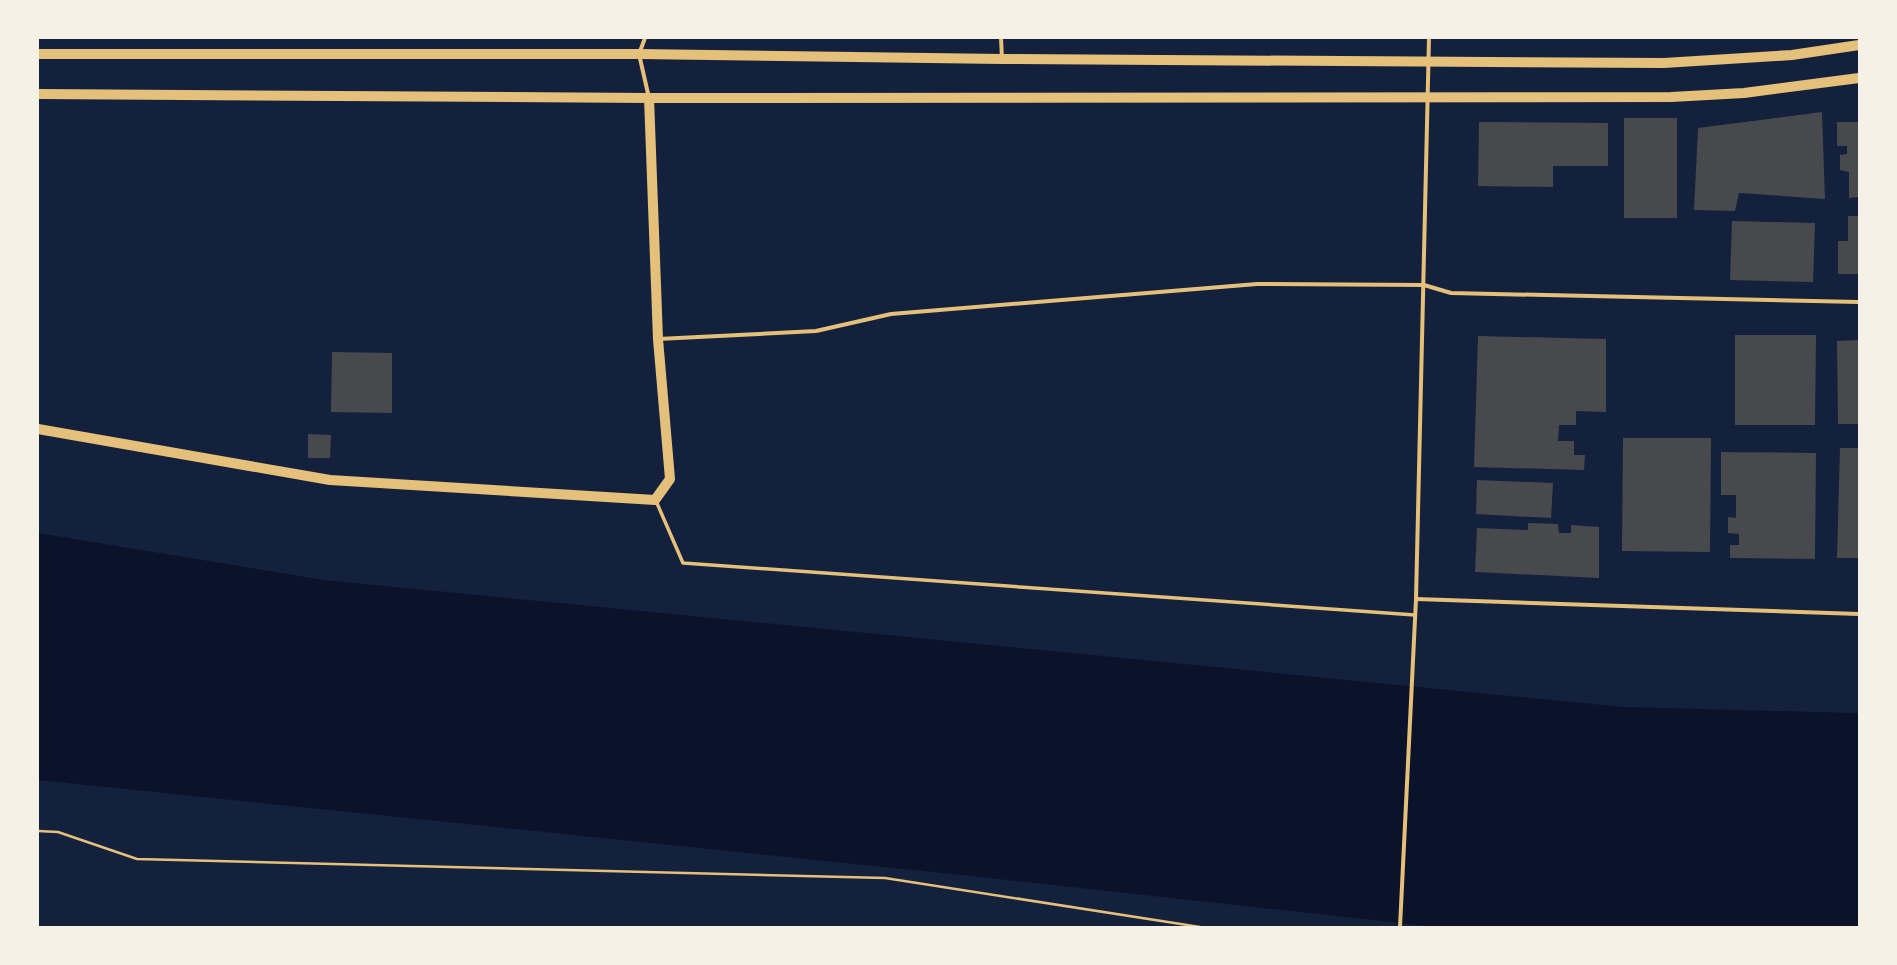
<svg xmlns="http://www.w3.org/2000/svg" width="1897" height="965" font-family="Cabin,sans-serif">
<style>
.water{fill:#0b132b}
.building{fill:#48494c}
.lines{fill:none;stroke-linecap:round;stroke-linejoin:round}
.path{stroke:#e5c07b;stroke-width:2.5}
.pedestrian{stroke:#e5c07b;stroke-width:3.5}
.minor{stroke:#e5c07b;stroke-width:4}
.primary{stroke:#e5c07b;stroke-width:10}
</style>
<rect width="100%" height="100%" fill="#14213d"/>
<polygon class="water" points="38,533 324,580 1624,707 1859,713 1859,927 1437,927 962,875 38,780"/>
<g class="building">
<polygon points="1822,112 1825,199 1739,193 1735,211 1694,210 1698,128"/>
<rect x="1624" y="118" width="53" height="100"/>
<polygon points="1479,122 1608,123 1608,166 1553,166 1553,187 1478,186"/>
<polygon points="1837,122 1859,122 1859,197 1849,198 1849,172 1840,170 1840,155 1847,154 1847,146 1837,146"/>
<polygon points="1848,216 1859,216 1859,274 1838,274 1838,241 1848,241"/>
<polygon points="1732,221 1815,223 1813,282 1730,280"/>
<polygon points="1735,335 1816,335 1815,425 1735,425"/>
<polygon points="1478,336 1606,339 1606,412 1576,411 1576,425 1559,425 1558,441 1574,441 1574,455 1585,455 1584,470 1474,467"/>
<polygon points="1859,340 1859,424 1838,424 1837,341"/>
<polygon points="332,352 392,353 392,413 331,412"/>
<polygon points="308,434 331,435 330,458 308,458"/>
<polygon points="1623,438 1711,438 1710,552 1622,551"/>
<polygon points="1840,448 1859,448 1859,558 1837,558"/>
<polygon points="1721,452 1816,453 1815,559 1730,558 1730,545 1739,545 1739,534 1728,533 1728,517 1736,518 1736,495 1721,495"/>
<polygon points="1477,480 1553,483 1551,518 1476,514"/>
<polygon points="1528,523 1558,524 1559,533 1571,533 1571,525 1599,527 1599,578 1475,572 1477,528 1528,530"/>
</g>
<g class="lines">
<polyline class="path" points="38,831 58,832 137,859 885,878 1200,927"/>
<polyline class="pedestrian" points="656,501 683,563 1415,615"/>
<g class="minor">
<polyline points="645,38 639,54 649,98"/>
<polyline points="1001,38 1002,59"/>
<polyline points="658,339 816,331 891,314 1257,284 1424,285 1451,293 1859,302"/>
<polyline points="1416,599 1859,614"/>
<polyline points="1400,927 1416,599 1429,38"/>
</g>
<g class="primary">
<polyline points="38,54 639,54 1002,59 1664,63 1792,55 1859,45"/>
<polyline points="38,94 649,98 1671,97 1744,93 1859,78"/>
<polyline points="38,429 330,480 655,500 670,479 658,339 649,98"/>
</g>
</g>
<rect width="1897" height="965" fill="none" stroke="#f6f1e7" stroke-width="78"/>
</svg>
